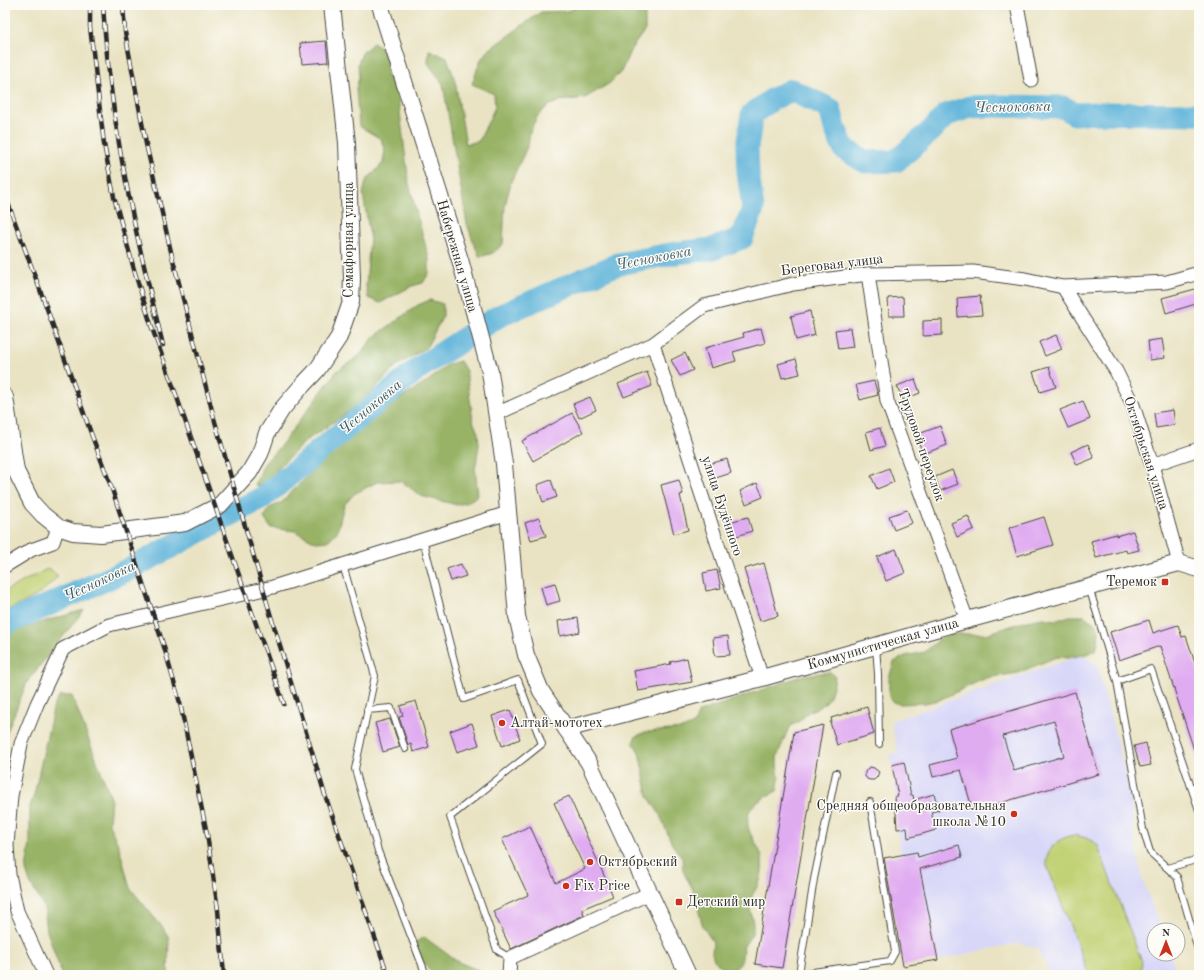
<svg xmlns="http://www.w3.org/2000/svg" width="1204" height="980" font-family="'Old Standard TT',serif">
<style>
.built{fill:#d8d7f8}
.green{fill:#c1d174;stroke:#767e50}
.forest{fill:#98b366;stroke:#626f48}
.lines{fill:none;stroke-linecap:round;stroke-linejoin:round}
.river{stroke:#5db3d9;stroke-width:23}
.building{fill:#e0acf1;fill-rule:evenodd}
.service-casing{stroke:#484742;stroke-width:8}
.minor-casing{stroke:#484742;stroke-width:15}
.tertiary-casing{stroke:#484742;stroke-width:18}
.service{stroke:#fff;stroke-width:6}
.minor{stroke:#fff;stroke-width:13}
.tertiary{stroke:#fff;stroke-width:16}
.rail-casing{stroke:#2b2b2b;stroke-width:4.5}
.rail{stroke:#fdfcf7;stroke-width:3;stroke-dasharray:9;stroke-linecap:butt}
.poi-dot{fill:#c8321e;stroke:#fdfcf7;stroke-width:1.5}
.labels{text-anchor:middle;dominant-baseline:central;stroke-width:3;stroke-linejoin:round;paint-order:stroke}
.street-label{font-size:14px;fill:#2b2b2b;stroke:#fdfcf7}
.poi-label{font-size:14px;fill:#2b2b2b;stroke:#fdfcf7;text-anchor:start}
.water-label{font-size:15px;font-style:italic;fill:#3c5b68;stroke:#fdfcf7}
</style>
<rect width="100%" height="100%" fill="#fdfcf7"/>
<filter id="ink" filterUnits="userSpaceOnUse"><feTurbulence type="fractalNoise" baseFrequency=".025" numOctaves="2"/><feDisplacementMap in="SourceGraphic" scale="8" xChannelSelector="R" yChannelSelector="G"/><feConvolveMatrix kernelMatrix="1 2 1 2 8 2 1 2 1" color-interpolation-filters="sRGB"/></filter>
<filter id="wash" filterUnits="userSpaceOnUse"><feTurbulence type="fractalNoise" baseFrequency=".012" numOctaves="4" result="noise"/><feDisplacementMap in="SourceGraphic" scale="16" xChannelSelector="R" yChannelSelector="G"/><feGaussianBlur stdDeviation="0.9" result="paint"/><feColorMatrix in="noise" values="0 0 0 0 0 0 0 0 0 0 0 0 0 0 0 0 0 1.4 0 .05"/><feComposite in="paint" operator="in"/></filter>
<g filter="url(#wash)">
<rect width="100%" height="100%" fill="#e9e3c3"/>
<polygon class="built" points="1082,655 1097,665 1132,799 1133,832 1143,881 1161,930 1154,930 1154,954 1170,954 1178,975 1051,975 1037,948 1017,943 938,960 917,853 901,855 897,829 895,780 890,754 898,752 891,721"/>
<g class="green">
<path d="M49,568L58,576C41,595 29,601 5,611V591Z"/>
<path d="M1074,835L1086,838L1097,844L1142,962L1141,969L1139,975H1089L1046,863C1048,847 1058,838 1074,835Z"/>
</g>
<g class="forest">
<polygon points="579,5 645,5 645,30 631,49 621,72 610,83 585,98 559,101 548,106 537,117 530,131 528,145 512,179 505,205 503,244 493,253 480,257 475,246 467,224 443,84 428,63 429,50 447,57 455,81 466,144 479,141 495,107 494,94 472,84 480,61 487,51 541,12 567,11 578,7"/>
<polygon points="373,43 384,50 387,63 387,75 398,97 409,184 429,259 429,273 423,283 412,286 380,303 368,298 366,286 370,236 363,194 366,181 383,163 385,150 381,139 359,126 356,89 359,77 358,64 362,53"/>
<polygon points="430,300 443,304 443,316 426,348 396,366 360,404 307,440 280,466 267,487 255,485 264,464 282,444 337,371 359,356 374,337 418,305"/>
<polygon points="460,361 466,371 473,421 478,433 479,445 475,470 478,495 468,502 457,505 421,496 401,481 377,482 354,494 344,505 337,532 328,541 316,542 295,531 271,528 264,518 270,508 281,503 343,440 364,426 382,410 427,382 447,365"/>
<polygon points="84,610 27,682 5,737 5,633"/>
<polygon points="1070,616 1084,616 1096,624 1099,630 1098,643 1096,649 1090,653 1069,658 1056,657 1018,673 986,678 939,700 925,703 899,704 893,702 889,697 889,678 894,662 905,656 925,652 943,636 958,634 986,634 1027,621 1043,618 1056,620"/>
<path d="M830,672L835,676L834,683L830,696L826,702L815,710L809,711L801,720L791,726L787,732L777,757V764L779,778L777,791C769,795 753,803 750,810C741,832 760,842 762,859C763,866 762,874 760,881C757,888 751,895 750,903C749,911 754,920 753,928C753,936 747,940 744,946C741,953 744,961 738,966C735,969 731,970 727,971L722,968L714,960L712,953L713,942L703,927L693,890L683,871L682,858L672,844L659,813L648,796L639,752L633,742L636,736L647,732L682,729L694,724L699,712L705,710L804,675Z"/>
<polygon points="60,696 72,696 111,798 109,824 119,847 130,888 163,928 169,938 168,975 62,975 47,931 44,907 30,883 26,870 30,843 30,806 34,795 54,705"/>
<polygon points="424,937 458,962 483,972 485,975 433,975 424,962 415,956 414,943"/>
</g>
<g class="lines">
<polyline class="river" points="5,624 128,570 262,498 419,368 499,316 618,264 676,253 712,249 742,238 753,209 748,172 747,148 752,114 773,99 791,90 830,109 835,128 844,149 866,162 896,161 932,130 946,115 970,107 998,106 1063,107 1075,114 1097,113 1199,114"/>
</g>
<g id="blocks">
<g class="building">
<polygon points="326,41 328,62 302,64 300,43"/>
<polygon points="1199,288 1199,303 1166,313 1162,298"/>
<polygon points="980,296 982,315 958,317 957,298"/>
<polygon points="903,297 904,316 889,316 888,298"/>
<polygon points="810,311 815,335 796,340 791,316"/>
<polygon points="942,320 942,335 923,336 923,321"/>
<polygon points="761,328 765,343 733,352 736,361 711,368 705,348 744,337 743,333"/>
<polygon points="850,328 853,347 838,349 835,330"/>
<polygon points="1056,335 1062,349 1045,356 1039,342"/>
<polygon points="1162,339 1165,358 1150,360 1148,341"/>
<polygon points="685,353 693,370 680,376 671,360"/>
<polygon points="796,359 800,374 782,378 778,364"/>
<polygon points="1049,367 1056,387 1040,392 1033,372"/>
<polygon points="647,372 652,386 624,397 618,384"/>
<polygon points="915,379 920,393 903,400 897,386"/>
<polygon points="874,381 878,395 860,400 856,385"/>
<polygon points="590,397 596,410 579,418 573,404"/>
<polygon points="1083,401 1090,419 1068,428 1060,410"/>
<polygon points="1173,410 1175,425 1156,428 1154,413"/>
<polygon points="572,413 583,432 533,461 522,441"/>
<polygon points="940,426 947,445 923,454 916,435"/>
<polygon points="880,428 885,446 871,450 866,432"/>
<polygon points="1088,444 1094,458 1077,465 1071,452"/>
<polygon points="727,459 731,473 713,479 709,464"/>
<polygon points="889,468 894,482 877,489 871,476"/>
<polygon points="952,470 958,484 940,491 935,477"/>
<polygon points="551,480 557,497 543,502 537,485"/>
<polygon points="679,480 683,494 680,495 688,530 674,534 661,485"/>
<polygon points="757,483 763,497 746,504 740,491"/>
<polygon points="907,510 912,523 894,530 889,516"/>
<polygon points="968,516 974,529 957,537 951,523"/>
<polygon points="748,517 752,531 734,537 729,522"/>
<polygon points="1044,517 1053,545 1017,556 1009,528"/>
<polygon points="539,518 546,536 531,540 525,523"/>
<polygon points="1133,531 1139,550 1127,553 1126,550 1096,558 1091,541 1116,534 1116,536"/>
<polygon points="896,549 905,573 886,581 877,557"/>
<polygon points="764,563 778,616 760,621 744,569"/>
<polygon points="461,564 466,576 451,581 447,569"/>
<polygon points="717,570 721,588 706,591 703,573"/>
<polygon points="555,583 560,601 546,605 541,587"/>
<polygon points="578,618 580,632 560,636 558,621"/>
<polygon points="1149,620 1153,633 1178,625 1182,637 1186,636 1199,675 1199,759 1197,759 1160,646 1119,660 1110,632"/>
<polygon points="728,636 730,655 715,656 713,638"/>
<polygon points="687,658 692,682 638,691 634,671 671,664 670,662"/>
<path d="M1075,692L1099,774L973,811L961,770L933,777L930,765L957,758L949,729ZM1054,721L1064,756L1014,771L1003,736Z"/>
<polygon points="416,701 429,747 413,752 411,744 408,745 399,717 403,716 400,706"/>
<polygon points="867,707 874,734 837,745 830,722 832,722 831,718"/>
<polygon points="510,710 520,739 502,746 492,716"/>
<polygon points="390,719 400,747 383,752 375,723"/>
<polygon points="472,723 479,745 457,752 450,731"/>
<polygon points="823,725 782,968 755,964 794,732"/>
<polygon points="1146,743 1151,765 1140,767 1134,746"/>
<polygon points="904,762 911,795 913,795 914,800 934,794 939,810 931,812 936,830 908,838 907,828 897,829 895,796 898,796 892,765"/>
<polygon points="870,767 874,768 879,772 877,777 874,780 870,780 867,779 865,776 865,772 867,769"/>
<polygon points="569,796 613,896 582,909 584,915 511,949 493,911 528,895 502,839 530,826 556,883 585,869 554,803"/>
<polygon points="959,845 962,857 920,869 938,960 903,966 884,858 917,852 918,857"/>
</g>
</g>
</g>
<g filter="url(#ink)">
<use href="#blocks" fill-opacity="0" stroke="#484742" stroke-width="1"/>
<g class="lines">
<defs>
<g id="service">
<polyline points="423,540 464,699 518,680 542,744 450,817 497,950 510,958"/>
<polyline points="343,565 375,676 355,769 378,851 426,975"/>
<polyline points="1089,587 1117,681 1143,829 1150,852 1177,877 1199,953"/>
<polyline points="876,646 878,674 879,744"/>
<polyline points="1117,681 1151,669 1199,810"/>
<polyline points="367,710 391,708 405,749"/>
<polyline points="836,773 814,879 799,974 890,961 895,952 870,802"/>
<polyline points="1168,868 1199,859"/>
</g>
<g id="minor">
<polyline points="1017,5 1031,80"/>
<polyline points="868,274 887,401 967,620"/>
<polyline points="1063,287 1116,371 1133,405 1152,465 1179,563"/>
<polyline points="653,344 712,527 762,678"/>
<polyline points="496,414 653,344 704,306 793,284 868,274 973,272 1025,279 1063,287 1167,282 1199,273"/>
<polyline points="1152,465 1199,449"/>
<polyline points="5,566 31,550 53,542 58,527"/>
<polyline points="46,975 17,911 9,875 7,845 11,796 21,744 37,704 63,649 109,625 273,587 508,513"/>
<polyline points="509,975 510,958 650,893"/>
</g>
<g id="tertiary">
<polyline points="380,5 461,263 490,372 504,464 517,616 526,655 541,691 589,763 688,975"/>
<polyline points="5,397 16,471 32,503 43,515 58,527 73,532 101,534 185,523 220,505 249,473 260,454 267,433 282,409 300,388 317,370 339,337 351,302 352,278 347,143 332,5"/>
<polyline points="566,729 762,678 967,620 1179,563 1199,569"/>
</g>
</defs>
<use href="#service" class="service-casing"/>
<use href="#minor" class="minor-casing"/>
<use href="#tertiary" class="tertiary-casing"/>
<use href="#service" class="service"/>
<use href="#minor" class="minor"/>
<use href="#tertiary" class="tertiary"/>
<defs>
<g id="rail">
<polyline points="90,5 90,27 104,144 114,197 135,273 152,328 173,386 284,704"/>
<path d="M103,5C105,40 109,76 114,111C125,190 144,267 163,345"/>
<polyline points="123,5 125,32 146,144 172,256 214,418 270,613 325,795 388,975"/>
<polyline points="5,195 46,306 92,436 112,489 164,647 180,703 207,834 218,910 224,975"/>
</g>
</defs>
<use href="#rail" class="rail-casing"/>
<use href="#rail" class="rail"/>
</g>
</g>
<g class="poi-dot">
<rect x="1161" y="578" width="8" height="8" rx="2"/>
<circle cx="502" cy="723" r="4"/>
<circle cx="1014" cy="814" r="4"/>
<circle cx="590" cy="862" r="4"/>
<circle cx="566" cy="886" r="4"/>
<rect x="675" y="898" width="8" height="8" rx="2"/>
</g>
<g class="labels">
<g class="street-label">
<text transform="translate(349 240) rotate(-90)">Семафорная улица</text>
<text transform="translate(457 256) rotate(74)">Набережная улица</text>
<text transform="translate(832 265) rotate(-7)">Береговая улица</text>
<text transform="translate(921 445) rotate(71)">Трудовой переулок</text>
<text transform="translate(1146 453) rotate(72)">Октябрьская улица</text>
<text transform="translate(722 506) rotate(72)">улица Будённого</text>
<text transform="translate(883 644) rotate(-16)">Коммунистическая улица</text>
</g>
<g class="poi-label">
<text x="1157" y="582" text-anchor="end">Теремок</text>
<text x="510" y="723">Алтай-мототех</text>
<text x="1006" y="806" text-anchor="end">Средняя общеобразовательная<tspan x="1006" dy="16">школа №10</tspan></text>
<text x="598" y="862">Октябрьский</text>
<text x="574" y="886">Fix Price</text>
<text x="687" y="902">Детский мир</text>
</g>
<g class="water-label">
<text transform="translate(1013 108) rotate(-1)">Чесноковка</text>
<text transform="translate(654 259) rotate(-11)">Чесноковка</text>
<text transform="translate(371 408) rotate(-40)">Чесноковка</text>
<text transform="translate(100 582) rotate(-25)">Чесноковка</text>
</g>
</g>
<rect width="1204" height="980" fill="none" stroke="#fdfcf7" stroke-width="20"/>
<g transform="translate(1166 942)"><circle r="19" fill="#fdfcf7" stroke="#a9a8a5"/>
<path d="M0-3L7 15L0 10L-7 15Z" fill="#c8321e"/>
<text y="-6" font-size="11" font-weight="bold" text-anchor="middle" fill="#2b2b2b">N</text>
</g>
</svg>
